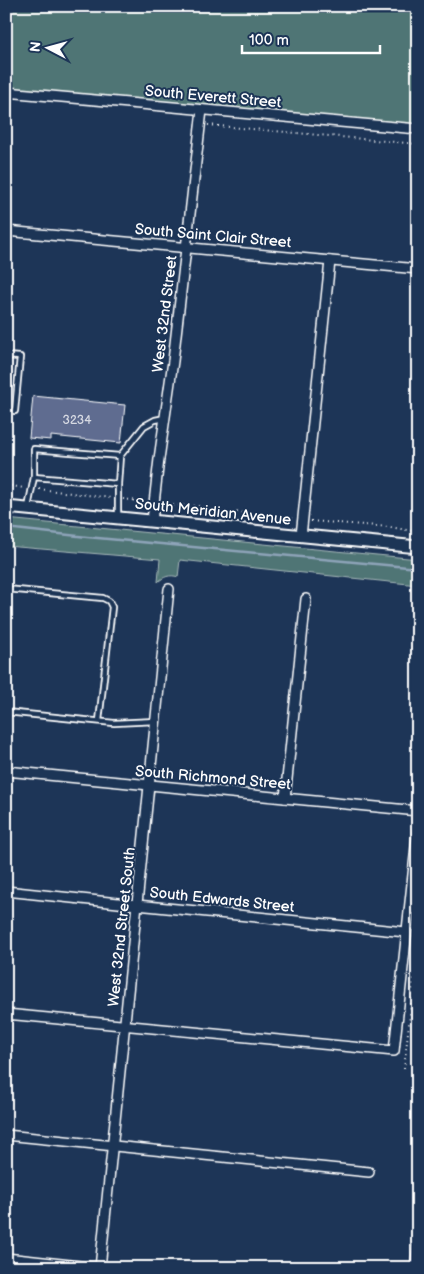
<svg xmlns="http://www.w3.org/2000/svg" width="424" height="1274" font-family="'Balsamiq Sans',sans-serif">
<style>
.green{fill:#507475;stroke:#a8baba}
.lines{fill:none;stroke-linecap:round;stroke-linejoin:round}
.stream{stroke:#8ea4b9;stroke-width:2.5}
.building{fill:#5e6c90;stroke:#fff}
.lane-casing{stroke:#fff;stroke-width:8}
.street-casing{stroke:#fff;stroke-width:12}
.secondary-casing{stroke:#fff;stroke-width:15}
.path{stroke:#fff;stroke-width:2;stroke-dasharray:1 4;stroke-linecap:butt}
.lane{stroke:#1d3557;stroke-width:4.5}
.street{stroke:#1d3557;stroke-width:9}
.secondary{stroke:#1d3557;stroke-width:11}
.labels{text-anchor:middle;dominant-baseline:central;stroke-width:4;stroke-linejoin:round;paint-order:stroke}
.number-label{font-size:12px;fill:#d7dae3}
.street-label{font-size:15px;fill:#fff;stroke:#1d3557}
</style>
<rect width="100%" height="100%" fill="#1d3557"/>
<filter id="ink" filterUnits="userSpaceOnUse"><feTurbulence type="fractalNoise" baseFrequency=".02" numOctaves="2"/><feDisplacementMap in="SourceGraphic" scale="10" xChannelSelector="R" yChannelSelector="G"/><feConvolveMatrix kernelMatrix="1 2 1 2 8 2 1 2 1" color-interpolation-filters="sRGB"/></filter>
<g filter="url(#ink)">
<g class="green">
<polygon points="6,6 418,6 418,126 6,87"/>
<path d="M6,519L418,559V585L180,560L178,577C170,574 163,577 158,582L160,559L6,546Z"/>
</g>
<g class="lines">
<polyline class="stream" points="6,528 87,537 418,568"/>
</g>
<g class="building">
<polygon points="33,396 125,405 121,443 51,436 51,440 29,438"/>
<polygon points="413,1241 418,1242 418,1268 410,1268"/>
</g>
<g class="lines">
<defs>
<g id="lane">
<polyline points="6,356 20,357 15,411 6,410"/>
<polyline points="34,477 34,449 120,456"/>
<polyline points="118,484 120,456 144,426 155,420 165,418"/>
<polyline points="28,508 34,477 118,484 118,517"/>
<polyline points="6,589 103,598 109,601 112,607 99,721"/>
<polyline points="6,712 114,723 156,721"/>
</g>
<g id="street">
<polyline points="6,92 418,129"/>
<polyline points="6,231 418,269"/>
<polyline points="152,521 159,459 173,361 202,110"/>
<polyline points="301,536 330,261"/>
<polyline points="6,771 418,811"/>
<polyline points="285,798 306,599"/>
<polyline points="6,891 137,905 406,932"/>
<polyline points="6,1014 394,1051 418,828"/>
<polyline points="6,1135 369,1172"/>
<polyline points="6,1258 99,1268"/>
<polyline points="100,1268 169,589"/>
</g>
<polyline id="secondary" points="6,507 418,547"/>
</defs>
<use href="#lane" class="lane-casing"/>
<use href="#street" class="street-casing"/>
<use href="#secondary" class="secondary-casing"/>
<g class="path">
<polyline points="208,125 418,144"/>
<polyline points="6,485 24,488"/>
<polyline points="39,489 111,498"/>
<polyline points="123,499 146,502"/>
<polyline points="163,505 198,506 227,514 238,512 294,519"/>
<polyline points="311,521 390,527 418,532"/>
<polyline points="404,1069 418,941"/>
</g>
<use href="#lane" class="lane"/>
<use href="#street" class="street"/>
<use href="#secondary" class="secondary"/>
</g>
</g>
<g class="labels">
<g class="number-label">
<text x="77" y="420">3234</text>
</g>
<g class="street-label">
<text transform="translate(213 97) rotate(5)">South Everett Street</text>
<text transform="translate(213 236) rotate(5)">South Saint Clair Street</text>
<text transform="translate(165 314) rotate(-83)">West 32nd Street</text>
<text transform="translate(213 512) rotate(6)">South Meridian Avenue</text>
<text transform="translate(213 778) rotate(5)">South Richmond Street</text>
<text transform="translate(222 900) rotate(6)">South Edwards Street</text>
<text transform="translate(122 927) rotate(-84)">West 32nd Street South</text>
</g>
</g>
<rect width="424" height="1274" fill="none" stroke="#1d3557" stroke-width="25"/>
<rect x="12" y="12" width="399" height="1249" fill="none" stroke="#fff" stroke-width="2" filter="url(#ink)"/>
<g transform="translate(48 48) rotate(276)" stroke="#1d3557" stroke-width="4" paint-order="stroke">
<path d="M0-4L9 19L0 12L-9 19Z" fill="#ffffff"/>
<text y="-8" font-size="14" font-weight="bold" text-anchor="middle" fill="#ffffff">N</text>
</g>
<path d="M242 45v8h138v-8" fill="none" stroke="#ffffff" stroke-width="2.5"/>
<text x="249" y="45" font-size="15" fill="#ffffff" stroke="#1d3557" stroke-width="4" paint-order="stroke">100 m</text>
</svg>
